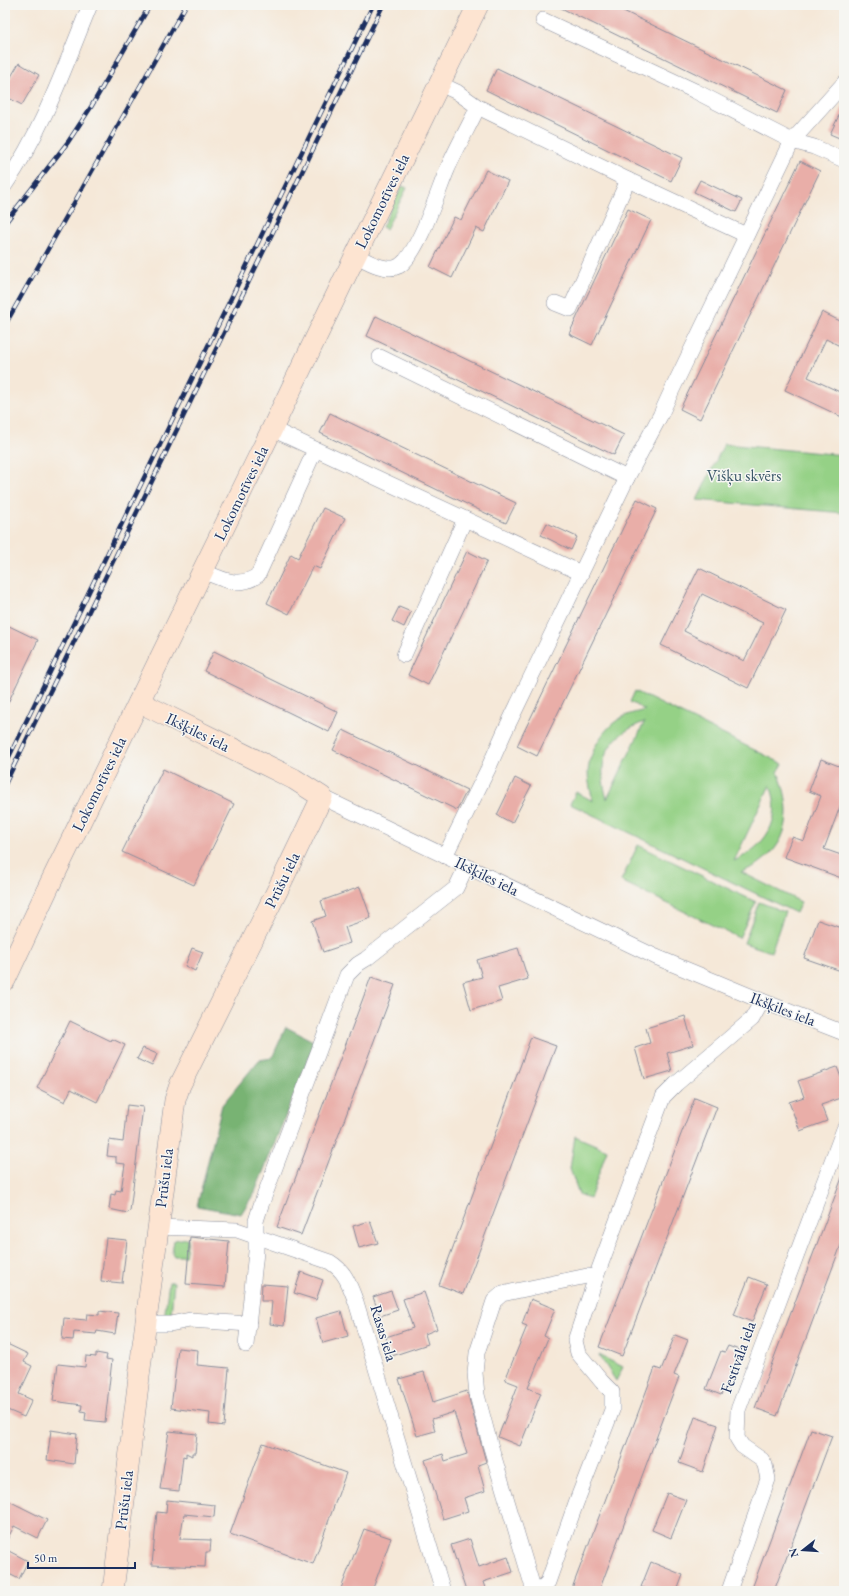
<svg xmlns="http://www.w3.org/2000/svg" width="849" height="1596" font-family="'EB Garamond',serif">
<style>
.green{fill:#95d186;stroke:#588072;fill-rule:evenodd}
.forest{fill:#78b373;stroke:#4a7168}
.building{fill:#e9aea8;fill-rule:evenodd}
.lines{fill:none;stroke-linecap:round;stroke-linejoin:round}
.street-casing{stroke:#888c9b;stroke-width:16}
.secondary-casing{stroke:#888c9b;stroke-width:22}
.street{stroke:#fff;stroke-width:15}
.secondary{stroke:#fde4d1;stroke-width:21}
.rail-casing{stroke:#1b2f5e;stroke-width:4.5}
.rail{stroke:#f6f6f2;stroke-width:3;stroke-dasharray:9;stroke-linecap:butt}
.labels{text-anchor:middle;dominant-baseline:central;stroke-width:3;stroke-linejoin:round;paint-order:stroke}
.street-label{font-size:16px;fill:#1b2f5e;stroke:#f6f6f2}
.park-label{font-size:16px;fill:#3a5868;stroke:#f6f6f2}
</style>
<rect width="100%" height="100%" fill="#f6f6f2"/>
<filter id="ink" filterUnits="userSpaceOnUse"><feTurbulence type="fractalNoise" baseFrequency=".025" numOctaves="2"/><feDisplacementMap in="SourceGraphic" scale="8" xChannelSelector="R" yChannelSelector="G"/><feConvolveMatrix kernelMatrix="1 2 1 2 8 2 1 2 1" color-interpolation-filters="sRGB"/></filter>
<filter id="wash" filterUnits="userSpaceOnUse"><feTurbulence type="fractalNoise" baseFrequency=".012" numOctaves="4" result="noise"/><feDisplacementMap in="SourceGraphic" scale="16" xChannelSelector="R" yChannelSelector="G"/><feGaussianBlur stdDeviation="0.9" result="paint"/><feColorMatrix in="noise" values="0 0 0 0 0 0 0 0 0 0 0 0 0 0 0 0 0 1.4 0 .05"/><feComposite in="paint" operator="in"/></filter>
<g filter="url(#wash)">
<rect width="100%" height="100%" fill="#f5e8d8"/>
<g class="green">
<polygon points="402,186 407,188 386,229 382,227"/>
<polygon points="724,444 844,455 844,513 697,500"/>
<path d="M635,691L783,764L778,772C792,806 792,839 761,862C755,867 748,869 741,872L801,902L796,913L570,804L576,792L593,801C591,792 588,782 588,773C589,752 604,725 625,716C631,713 638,712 645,710L630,702ZM644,722V723L607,799C596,760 606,737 644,722ZM770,785C784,820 765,847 734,861Z"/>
<polygon points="638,845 756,902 739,938 621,881"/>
<polygon points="759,902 785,912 771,952 744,943"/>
<polygon points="575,1136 607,1150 590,1199 579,1194 570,1169"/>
<polygon points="188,1238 185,1256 174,1256 172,1253 174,1240"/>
<polygon points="169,1282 174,1282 171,1315 169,1318 164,1319"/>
<polygon points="599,1355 623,1367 616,1381"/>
</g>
<polygon class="forest" points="286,1027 315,1042 255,1192 241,1214 197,1206 222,1105 259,1060 272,1058"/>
<g id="blocks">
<g class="building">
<polygon points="555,5 611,5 787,90 777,113"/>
<polygon points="19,63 39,75 22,105 5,96 5,87"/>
<polygon points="497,68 682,158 671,181 486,90"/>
<polygon points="844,105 844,140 830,134"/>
<polygon points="800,161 820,171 700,419 680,409"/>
<polygon points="486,170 508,181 484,232 476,228 452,278 430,267 454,217 461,220"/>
<polygon points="700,180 742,200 736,212 694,192"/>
<polygon points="628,209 651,220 592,345 569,334"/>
<polygon points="822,312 844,323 844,348 826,339 808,377 844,394 844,418 785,390"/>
<polygon points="376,316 624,435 614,455 367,336"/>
<polygon points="330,413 516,503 506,523 320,433"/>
<polygon points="637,499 657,509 537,756 517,746"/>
<polygon points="323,508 345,518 320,569 313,566 289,614 267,603 291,554 298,558"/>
<polygon points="547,523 577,537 571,550 541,535"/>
<polygon points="467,551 487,561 428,685 408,675"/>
<path d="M699,568L786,610L748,688L661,645ZM702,594L763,623L744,661L684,631Z"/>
<polygon points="399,607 411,612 404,627 392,621"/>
<polygon points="5,624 38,640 5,709"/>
<polygon points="214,651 338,712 329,732 204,671"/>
<polygon points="343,730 467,790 457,810 333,750"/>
<polygon points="821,759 844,768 844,796 824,849 844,856 844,879 784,857 792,837 804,841 821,796 809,791"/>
<polygon points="163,769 234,804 194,885 122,852"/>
<polygon points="515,778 531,786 512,823 497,815"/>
<polygon points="360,887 371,918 345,927 350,943 323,952 312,921 326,916 321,901"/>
<polygon points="818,920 844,929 844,972 804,958"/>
<polygon points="192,948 203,952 195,971 185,966"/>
<polygon points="518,948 528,979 498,988 502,1001 471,1010 463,982 482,977 477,960"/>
<polygon points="371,977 395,985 301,1235 277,1227"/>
<polygon points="685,1016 693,1045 667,1053 672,1071 644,1079 635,1048 650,1043 646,1028"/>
<polygon points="70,1021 111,1041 112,1039 125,1045 97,1102 71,1089 65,1102 37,1088"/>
<polygon points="531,1037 556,1046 463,1294 439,1285"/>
<polygon points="143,1048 157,1054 152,1066 137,1059"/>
<polygon points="837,1067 844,1085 844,1097 821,1105 827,1121 800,1131 789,1102 804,1097 798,1081"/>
<polygon points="695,1098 717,1107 622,1356 599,1347"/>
<polygon points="127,1105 143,1107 130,1211 129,1211 128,1213 109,1209 111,1194 115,1195 116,1190 121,1191 125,1164 116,1163 116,1157 107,1156 109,1140 123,1142"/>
<polygon points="843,1175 844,1175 844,1237 777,1416 755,1408"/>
<polygon points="370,1221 378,1243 359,1248 353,1226"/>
<polygon points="190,1237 229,1241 225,1287 186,1284"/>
<polygon points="106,1238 127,1240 122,1283 101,1281"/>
<polygon points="301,1272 323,1280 316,1300 294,1293"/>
<polygon points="749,1277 767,1284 752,1322 734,1315"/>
<polygon points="262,1284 288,1286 284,1326 270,1324 272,1301 261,1301"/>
<polygon points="391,1291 398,1310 380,1316 373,1297"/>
<polygon points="424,1292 437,1329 425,1334 428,1344 392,1356 386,1337 413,1328 403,1299"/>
<polygon points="531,1299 555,1309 544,1336 548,1338 528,1388 541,1393 520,1446 498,1437 518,1385 505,1380 527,1326 522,1324"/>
<polygon points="99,1311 118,1313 115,1334 97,1331 96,1334 74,1332 73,1340 62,1339 64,1318 86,1320 87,1314 99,1315"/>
<polygon points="341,1311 348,1336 323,1343 316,1318"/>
<polygon points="675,1335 688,1340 674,1375 679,1377 599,1591 571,1591 655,1368 661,1370"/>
<polygon points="5,1343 28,1354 24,1362 32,1366 19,1394 32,1400 24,1417 5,1409"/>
<polygon points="728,1346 742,1351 728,1389 724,1388 721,1395 706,1389 721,1351 725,1352"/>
<polygon points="178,1348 198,1350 197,1365 229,1368 224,1426 209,1424 210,1413 171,1408"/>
<polygon points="96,1353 107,1355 106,1359 112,1360 105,1422 85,1420 86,1412 81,1411 82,1405 53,1401 58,1364 85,1367 86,1356 96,1357"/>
<polygon points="424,1372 433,1402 467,1391 486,1462 478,1465 485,1491 464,1498 468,1511 443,1519 425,1460 443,1454 445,1461 467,1454 454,1412 432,1419 435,1431 417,1436 399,1379"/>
<polygon points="695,1417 718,1425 703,1472 679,1463"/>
<polygon points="811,1429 832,1436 774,1591 751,1591"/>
<polygon points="51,1430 77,1434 74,1464 47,1460"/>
<polygon points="169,1431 197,1434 195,1453 192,1453 192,1456 186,1453 186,1457 183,1456 179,1491 160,1489"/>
<polygon points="263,1443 346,1473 313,1564 230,1534"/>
<polygon points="667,1493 686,1500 671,1538 652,1530"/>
<polygon points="5,1499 47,1520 38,1538 14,1526 5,1544"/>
<polygon points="167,1500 215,1505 214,1517 184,1514 180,1539 211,1540 210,1552 206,1552 205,1567 152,1565 157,1512 166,1513"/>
<polygon points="364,1529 391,1538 372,1591 340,1591"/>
<polygon points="470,1539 479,1567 508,1557 513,1572 483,1582 486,1591 466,1591 451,1545"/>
<polygon points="5,1549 28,1561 19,1579 5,1572"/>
<polygon points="651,1562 683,1575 677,1591 653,1591 641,1587"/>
</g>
</g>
</g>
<g filter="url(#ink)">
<use href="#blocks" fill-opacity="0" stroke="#888c9b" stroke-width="1"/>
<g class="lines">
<defs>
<g id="street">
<polyline points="543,20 695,91 792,141 814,147 844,160"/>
<polyline points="440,84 457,92 478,107 628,180 746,235"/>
<path d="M5,185C43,130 65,66 90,5"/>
<path d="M355,255C367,261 386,273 399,266C418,255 438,191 447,170C456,149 468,128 478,107"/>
<polyline points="555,303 570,309 628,180"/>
<polyline points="380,357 627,478"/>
<polyline points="272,429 581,573"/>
<path d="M203,571C221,579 240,589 258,575L315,450"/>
<polyline points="404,655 465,519"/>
<polyline points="322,797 656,957 762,1001 844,1033"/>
<polyline points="445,856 488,769 504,733 627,478 660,416 672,390 792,141 844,83"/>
<path d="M158,1227L237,1230L330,1262C346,1272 349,1284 356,1302L443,1591"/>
<polyline points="146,1324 170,1324 190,1320 249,1324"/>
<polyline points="246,1345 256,1252 256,1221 261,1205 347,975 358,964 366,959 456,888 466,867"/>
<polyline points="533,1590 543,1587 548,1582 576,1503 612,1410 612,1392 602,1382 578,1353 575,1341 596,1277 663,1097 676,1084 752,1019 762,1001"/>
<polyline points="534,1591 490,1444 477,1395 475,1373 477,1353 494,1301 502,1294 587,1276 596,1277"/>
<polyline points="729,1591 768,1479 765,1465 762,1460 742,1446 737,1438 738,1410 844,1129"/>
</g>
<g id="secondary">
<polyline points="5,980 48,888 272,429 347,273 478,5"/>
<polyline points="113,1591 143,1344 175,1100 180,1085 278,889 322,797 294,779 139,702"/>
</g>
</defs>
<use href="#street" class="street-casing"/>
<use href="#secondary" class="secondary-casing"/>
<use href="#street" class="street"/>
<use href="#secondary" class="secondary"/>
<defs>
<g id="rail">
<polyline points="5,223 68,142 91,107 150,5"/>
<polyline points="5,325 186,5"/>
<polyline points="5,765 373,5"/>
<polyline points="5,784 383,5"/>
</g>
</defs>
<use href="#rail" class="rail-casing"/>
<use href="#rail" class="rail"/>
</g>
</g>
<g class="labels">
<g class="street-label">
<text transform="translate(382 201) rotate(-64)">Lokomotīves iela</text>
<text transform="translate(241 493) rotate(-64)">Lokomotīves iela</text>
<text transform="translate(198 732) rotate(26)">Ikšķiles iela</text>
<text transform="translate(99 784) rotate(-64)">Lokomotīves iela</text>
<text transform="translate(487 876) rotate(26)">Ikšķiles iela</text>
<text transform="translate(282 880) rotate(-64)">Prūšu iela</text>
<text transform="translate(783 1009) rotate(21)">Ikšķiles iela</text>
<text transform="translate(164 1178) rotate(-83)">Prūšu iela</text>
<text transform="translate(384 1333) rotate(73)">Rasas iela</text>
<text transform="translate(738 1357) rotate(-70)">Festivāla iela</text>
<text transform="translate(124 1500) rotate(-83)">Prūšu iela</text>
</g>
<g class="park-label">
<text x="744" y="475">Višķu skvērs</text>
</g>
</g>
<rect width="849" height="1596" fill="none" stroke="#f6f6f2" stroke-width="20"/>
<g transform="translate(803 1550) rotate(253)" stroke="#f6f6f2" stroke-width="3" paint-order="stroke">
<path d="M0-3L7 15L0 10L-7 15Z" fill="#1b2f5e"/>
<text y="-6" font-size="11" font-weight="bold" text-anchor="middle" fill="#1b2f5e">N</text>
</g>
<path d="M28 1562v6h107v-6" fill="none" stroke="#1b2f5e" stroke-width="2"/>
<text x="34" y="1562" font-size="12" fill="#1b2f5e" stroke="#f6f6f2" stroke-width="3" paint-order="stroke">50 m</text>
</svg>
